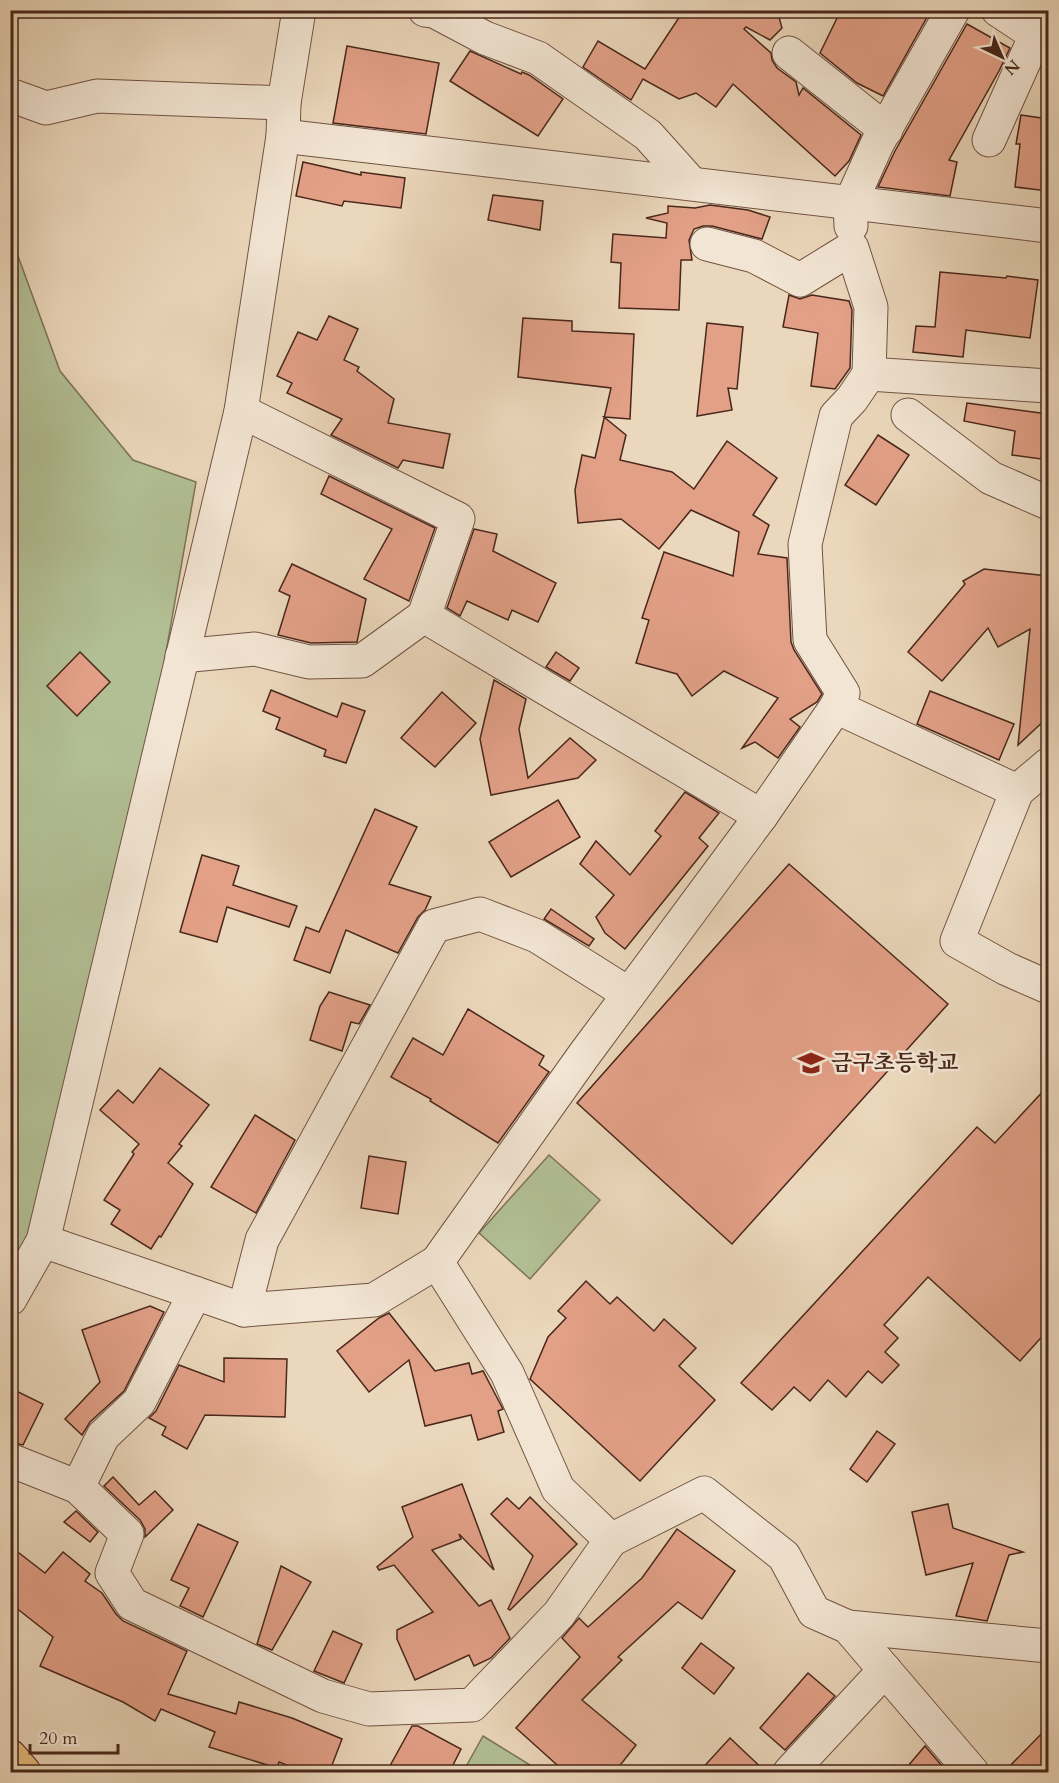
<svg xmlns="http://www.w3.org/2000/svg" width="1059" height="1783" font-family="Cardo,'Noto Serif KR',serif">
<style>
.green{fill:#b2bf94;stroke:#7e7358;stroke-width:1.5}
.building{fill:#e2a087;stroke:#49271b;stroke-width:1.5}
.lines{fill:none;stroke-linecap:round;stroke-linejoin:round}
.minor-casing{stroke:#725343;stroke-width:35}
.major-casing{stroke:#49271b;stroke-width:35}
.minor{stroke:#f2e5d3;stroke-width:33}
.major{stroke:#e6bc7e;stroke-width:33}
.labels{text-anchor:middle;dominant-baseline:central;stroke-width:5;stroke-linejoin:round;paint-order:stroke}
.poi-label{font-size:22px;font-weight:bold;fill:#49271b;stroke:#f2e5d3;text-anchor:start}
</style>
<rect width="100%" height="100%" fill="#ebd7bb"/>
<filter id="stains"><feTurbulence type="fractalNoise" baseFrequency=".00333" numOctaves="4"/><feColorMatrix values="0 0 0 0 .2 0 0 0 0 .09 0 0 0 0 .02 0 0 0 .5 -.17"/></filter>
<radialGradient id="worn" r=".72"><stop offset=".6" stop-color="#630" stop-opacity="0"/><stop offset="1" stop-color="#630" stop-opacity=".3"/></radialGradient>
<g class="green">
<polygon points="18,256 60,371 133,460 196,482 135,828 34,1230 11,1274 10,260"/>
<polygon points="549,1155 600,1200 530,1279 479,1233"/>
<polygon points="483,1736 538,1770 543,1772 463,1772"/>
</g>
<g class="building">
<polygon points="684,10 777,10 782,28 770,40 746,27 744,29 771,53 772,60 777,68 796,82 799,95 803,88 861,135 849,161 835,176 733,84 716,107 696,93 679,99 643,79 631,100 583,67 598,41 645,69"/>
<polygon points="841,10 931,10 883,96 857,83 820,53"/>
<polygon points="967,24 1010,48 999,71 949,160 957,162 950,196 878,187 895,151"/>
<polygon points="347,46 439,63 426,134 333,123"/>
<polygon points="470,51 521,74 522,72 529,75 563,99 538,136 450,81"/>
<polygon points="1021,115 1048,119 1048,191 1015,187 1020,144 1016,144"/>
<polygon points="303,162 361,175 361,172 405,178 401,208 344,201 342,206 296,196"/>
<polygon points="493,195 543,201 540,230 488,220"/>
<polygon points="710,205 748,210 770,217 762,239 712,226 703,226 694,229 689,240 692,260 681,260 679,310 619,308 621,263 611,262 613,234 666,238 667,223 646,218 668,213 668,206 695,208"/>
<polygon points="940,272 1006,278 1007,276 1038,280 1030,338 966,330 963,357 913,352 916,326 935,327"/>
<polygon points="789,295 800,299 812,295 849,301 852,310 850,368 835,389 811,386 818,333 783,327"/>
<polygon points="329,316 358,329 344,360 359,367 357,371 394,399 388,423 450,434 443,468 403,460 398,468 331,435 342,419 287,393 292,383 277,376 298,332 317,340"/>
<polygon points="523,318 572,321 572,331 634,334 630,419 604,417 626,435 620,460 672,472 694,489 727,441 777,478 753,515 769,525 758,554 787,558 791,642 794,650 822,694 817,702 790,719 800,727 778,758 755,742 742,748 778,698 724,671 692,696 677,674 636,663 649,620 642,618 664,552 733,576 739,532 691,510 659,549 621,519 578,523 575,490 582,455 595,458 611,388 518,377"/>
<polygon points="707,323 743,327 737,389 728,388 732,410 697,416"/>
<polygon points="967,403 1048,414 1048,460 1012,455 1015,431 964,421"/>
<polygon points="878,435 909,455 876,505 845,485"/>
<polygon points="329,476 435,528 409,601 364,579 392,529 321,494"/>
<polygon points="474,529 497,534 493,551 556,583 538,622 512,610 508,620 467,601 460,616 447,608"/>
<polygon points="292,564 366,599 357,642 311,643 278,635 290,596 279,591"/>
<polygon points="984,569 1048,576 1048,717 1018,745 1030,629 998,647 988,628 942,681 908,652 965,584 963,581"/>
<polygon points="80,652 110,682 77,716 47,686"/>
<polygon points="556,652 579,668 570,681 546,667"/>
<polygon points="494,680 526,699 519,729 528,778 570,738 596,760 578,778 491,795 480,739"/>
<polygon points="271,690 337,717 342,703 365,711 346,763 324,756 326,750 276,729 280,718 263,711"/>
<polygon points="930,691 1014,724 999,760 917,724"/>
<polygon points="442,692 476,723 435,767 401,738"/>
<polygon points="685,792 719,813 699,838 708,846 625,949 605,933 596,917 614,895 580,864 596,841 630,875 661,836 655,831"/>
<polygon points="558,800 580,837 511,877 489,842"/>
<polygon points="375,809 417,827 389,884 431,897 425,910 418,917 398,953 346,930 330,973 294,960 306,927 319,932"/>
<polygon points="202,855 239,866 233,885 297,906 289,927 227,907 217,942 180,932"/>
<polygon points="789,864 948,1004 732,1244 577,1103"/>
<polygon points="551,909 594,939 589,946 544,919"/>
<polygon points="329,992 370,1005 359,1024 351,1022 342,1051 310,1040 320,1006"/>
<polygon points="468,1009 544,1056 539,1065 549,1072 498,1143 430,1101 431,1099 391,1077 413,1038 443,1055"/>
<polygon points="160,1068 209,1105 179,1144 182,1146 168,1163 193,1184 161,1237 159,1236 151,1249 111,1224 120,1210 104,1200 134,1154 132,1152 139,1144 100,1110 118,1090 133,1103"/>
<polygon points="1048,1086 1048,1330 1020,1361 928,1277 884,1325 898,1338 885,1352 899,1365 882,1383 868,1371 846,1397 828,1380 810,1401 794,1387 772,1410 741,1383 977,1127 995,1143"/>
<polygon points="255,1115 295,1140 256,1213 211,1187"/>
<polygon points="369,1156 406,1162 398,1214 361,1208"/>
<polygon points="586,1281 610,1304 617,1297 654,1331 664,1319 696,1348 679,1366 715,1400 640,1481 530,1379 548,1337 566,1318 558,1311"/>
<polygon points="150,1306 164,1312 124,1391 90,1422 82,1435 65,1419 100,1382 82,1330"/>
<polygon points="389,1313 435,1371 469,1363 472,1374 483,1371 503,1409 498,1411 504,1432 478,1440 471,1415 425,1426 409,1360 369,1392 337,1351 379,1318"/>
<polygon points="224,1358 287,1359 285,1417 205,1415 187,1449 162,1435 166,1427 149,1418 156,1411 179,1365 224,1382"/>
<polygon points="10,1388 43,1404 23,1445 10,1442"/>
<polygon points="877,1431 895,1444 867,1482 850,1469"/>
<polygon points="113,1477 139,1505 155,1491 173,1510 145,1537 145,1529 140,1520 104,1486"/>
<polygon points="462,1484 494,1570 459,1534 461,1539 432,1550 479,1606 491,1600 510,1638 491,1658 474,1666 469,1655 415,1680 397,1639 397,1630 433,1612 394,1565 379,1570 377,1567 413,1537 402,1507"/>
<polygon points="530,1497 577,1544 510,1610 508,1609 533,1556 491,1514 507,1498 519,1509"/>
<polygon points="948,1504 953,1528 1023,1552 1009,1555 987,1621 956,1616 973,1563 926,1575 912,1512"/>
<polygon points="76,1511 98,1532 90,1542 64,1522"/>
<polygon points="198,1524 238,1542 203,1617 180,1606 189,1588 171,1580"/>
<polygon points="677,1529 735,1571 702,1619 678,1602 618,1657 622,1660 582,1700 636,1745 614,1773 566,1773 516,1728 580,1657 562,1638 579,1618 588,1627 642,1578"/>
<polygon points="10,1546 45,1573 63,1552 90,1574 85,1581 102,1593 116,1614 123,1621 187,1651 168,1694 236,1714 239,1702 292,1718 342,1739 329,1773 307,1773 279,1762 277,1768 209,1747 215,1732 161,1709 155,1721 123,1702 40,1666 53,1637 10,1603"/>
<polygon points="281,1566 311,1582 272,1650 257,1644"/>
<polygon points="333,1631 362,1644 344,1683 314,1671"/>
<polygon points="701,1643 734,1668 714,1694 682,1668"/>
<polygon points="808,1673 835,1696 785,1750 760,1728"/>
<polygon points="412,1726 418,1726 461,1749 449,1773 386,1773"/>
<polygon points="1048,1727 1048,1773 1003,1773"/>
<polygon points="730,1738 767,1773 698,1773"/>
<polygon points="925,1746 948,1773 902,1773"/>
</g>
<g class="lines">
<defs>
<g id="minor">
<polyline points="425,10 434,11 485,38 538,58 648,135 691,183"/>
<polyline points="998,10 1036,35 1048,39"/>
<polyline points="789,53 886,130"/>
<polyline points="10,95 46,108 97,96 284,103"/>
<polyline points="283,136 1048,226"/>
<polyline points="989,140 1036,35"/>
<polyline points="851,226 850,204 878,142 953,10"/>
<polyline points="707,244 754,256 800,280 852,248 871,307 869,374 1048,386"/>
<polyline points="241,411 458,519 424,616 761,816"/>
<polyline points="908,415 991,478 1048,503"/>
<polyline points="182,656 255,649 309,662 362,661 424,616"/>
<polyline points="836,707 843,693 810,640 805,544 836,416 852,399 869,374"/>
<polyline points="1017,791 957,941 1007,969 1048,987"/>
<polyline points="43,1241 195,1293"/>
<polyline points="437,1262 374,1300 244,1310 262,1240 434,926 480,914 537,936 629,994"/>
<polyline points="10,1299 43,1241 241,411 283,136 284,103 299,10"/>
<polyline points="10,1460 78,1487 103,1436 139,1402 195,1293 244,1310"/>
<polyline points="78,1487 127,1534 112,1573 132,1604 323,1696 369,1709 472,1705 559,1614 611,1540"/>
<polyline points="848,1627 1048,1646"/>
<polyline points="790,1772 885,1670"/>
<polyline points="972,1772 848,1627 814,1612 784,1556 704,1493 611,1540 558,1489 507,1373 437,1262 584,1055 761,816 836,707 1017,791 1048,765"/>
</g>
<polyline id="major" points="10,1756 24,1772"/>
</defs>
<use href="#minor" class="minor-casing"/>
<use href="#major" class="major-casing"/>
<use href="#minor" class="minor"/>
<use href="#major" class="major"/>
</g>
<defs>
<symbol id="school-bare" viewBox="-9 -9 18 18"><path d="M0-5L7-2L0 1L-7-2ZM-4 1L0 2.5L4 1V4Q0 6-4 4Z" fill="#8f2418" stroke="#f2e5d3" stroke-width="2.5" paint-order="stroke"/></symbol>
</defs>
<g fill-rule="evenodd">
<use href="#school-bare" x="792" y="1044" width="38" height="38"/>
</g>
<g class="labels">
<g class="poi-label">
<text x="831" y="1063">금구초등학교</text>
</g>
</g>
<rect width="1059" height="1783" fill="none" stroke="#ebd7bb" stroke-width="36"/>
<rect x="12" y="12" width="1035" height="1759" fill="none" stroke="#49271b" stroke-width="3"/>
<rect x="18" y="18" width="1023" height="1747" fill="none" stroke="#49271b" stroke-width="1.5"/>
<g transform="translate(1002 57) rotate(136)" stroke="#f2e5d3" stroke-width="4.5" paint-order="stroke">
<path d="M0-4.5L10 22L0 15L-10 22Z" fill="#49271b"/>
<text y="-9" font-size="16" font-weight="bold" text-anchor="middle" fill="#49271b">N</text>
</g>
<path d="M30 1744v9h88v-9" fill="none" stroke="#49271b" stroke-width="3"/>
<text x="39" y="1744" font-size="18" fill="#49271b" stroke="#f2e5d3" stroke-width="4.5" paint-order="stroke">20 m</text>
<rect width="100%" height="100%" filter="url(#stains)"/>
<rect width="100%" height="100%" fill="url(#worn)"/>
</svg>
